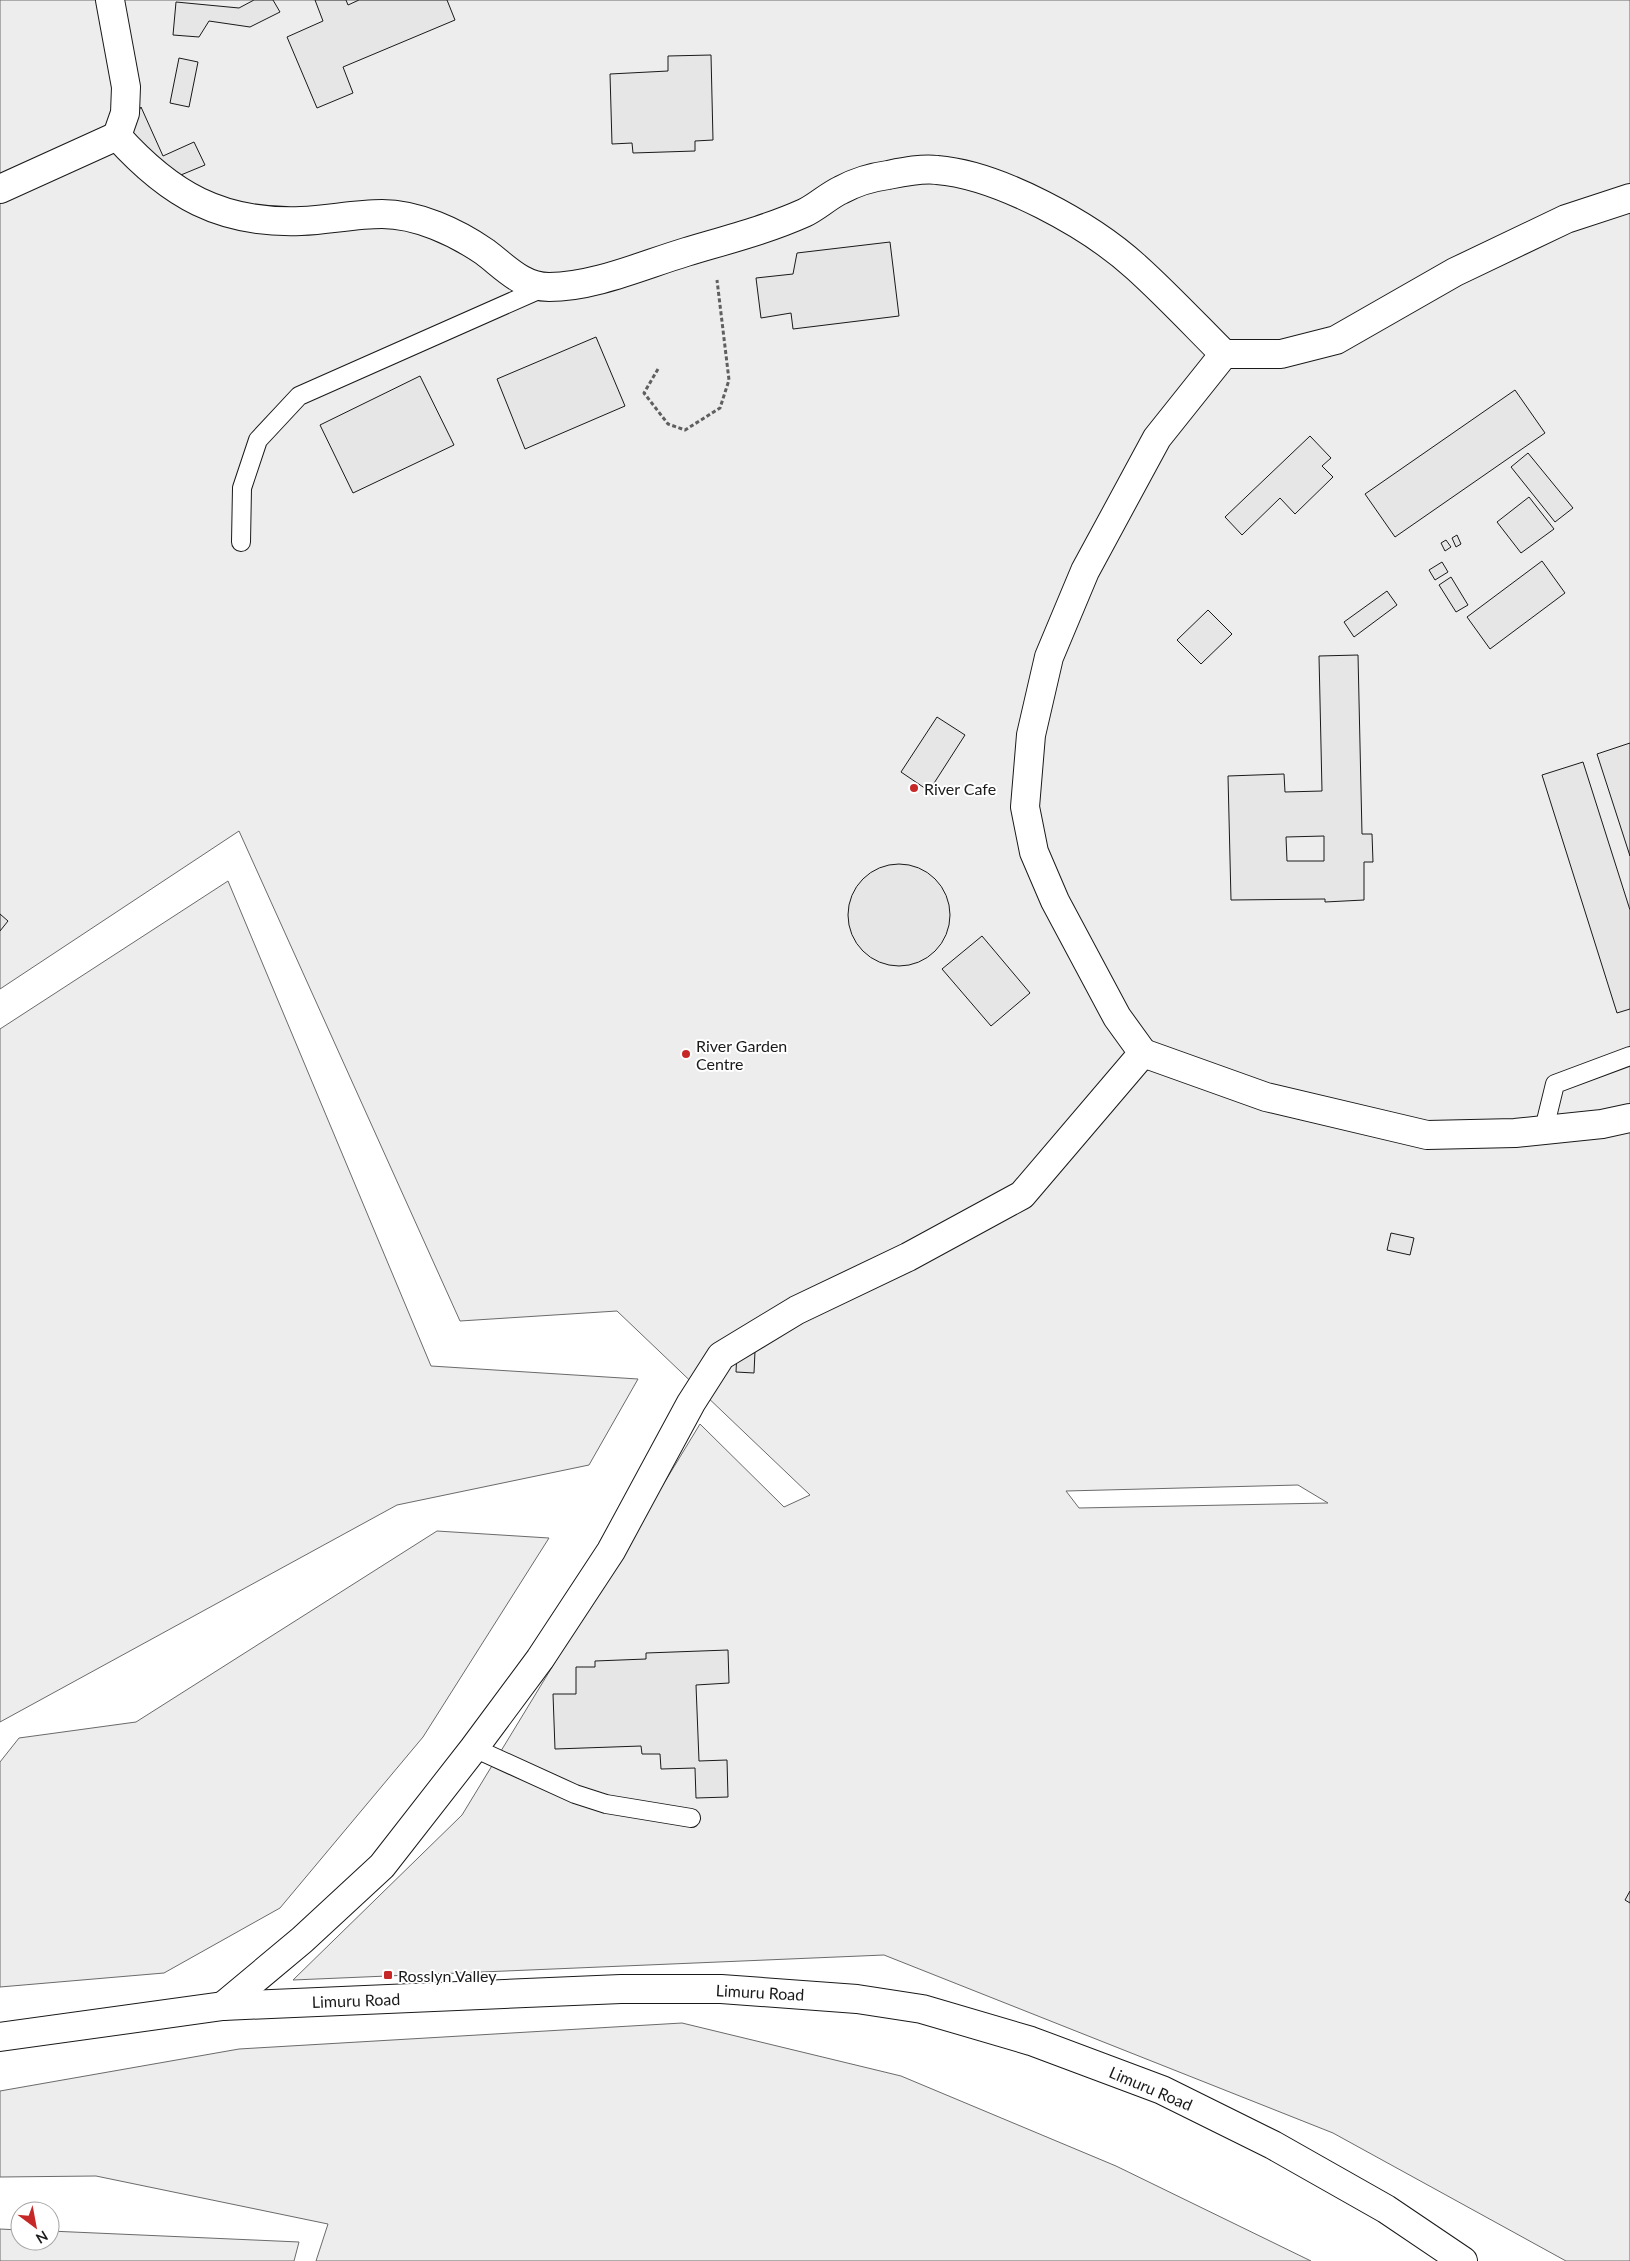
<svg xmlns="http://www.w3.org/2000/svg" width="1630" height="2261" font-family="Lato,sans-serif">
<style>
.green{fill:#ededed;stroke:#6a6a6a;fill-rule:evenodd}
.building{fill:#e6e6e6;stroke:#1a1a1a;fill-rule:evenodd}
.lines{fill:none;stroke-linecap:round;stroke-linejoin:round}
.lane-casing{stroke:#1a1a1a;stroke-width:20}
.street-casing{stroke:#1a1a1a;stroke-width:30}
.secondary-casing{stroke:#1a1a1a;stroke-width:30}
.path{stroke:#5f5f5f;stroke-width:3;stroke-dasharray:4 2.5;stroke-linecap:butt}
.lane{stroke:#fff;stroke-width:18}
.street{stroke:#fff;stroke-width:28}
.secondary{stroke:#fff;stroke-width:28}
.poi-dot{fill:#c62828;stroke:#fff;stroke-width:2}
.labels{text-anchor:middle;dominant-baseline:central;stroke-width:4;stroke-linejoin:round;paint-order:stroke}
.poi-label{font-size:16px;fill:#1a1a1a;stroke:#fff;text-anchor:start}
.street-label{font-size:16px;fill:#1a1a1a;stroke:#fff}
</style>
<rect width="100%" height="100%" fill="#fff"/>
<g class="green">
<path d="M0,0H1630V2261H1566L1333,2133L884,1955L293,1980L462,1815L700,1424L784,1507L810,1495L617,1311L460,1321L239,831L0,989ZM1298,1485L1328,1503L1079,1508L1066,1491Z"/>
<polygon points="228,881 431,1366 638,1379 589,1465 397,1505 0,1722 0,1029"/>
<polygon points="437,1531 549,1538 423,1737 280,1908 164,1973 0,1987 0,1762 19,1738 136,1722"/>
<polygon points="682,2023 901,2076 1116,2166 1311,2261 316,2261 328,2224 96,2176 0,2177 0,2091 239,2049"/>
<polygon points="0,2229 20,2230 20,2241 50,2241 50,2231 299,2242 294,2261 0,2261"/>
</g>
<g class="building">
<polygon points="254,0 273,0 280,12 250,27 209,21 199,37 173,35 176,2 239,8"/>
<polygon points="315,0 346,0 348,5 359,0 447,0 455,20 343,67 353,93 317,108 287,37 323,21"/>
<polygon points="711,55 713,140 695,141 695,151 633,153 632,143 612,144 610,74 668,71 668,56"/>
<polygon points="179,58 198,62 189,107 170,103"/>
<polygon points="141,107 163,156 194,142 205,165 164,182 127,132"/>
<polygon points="890,242 899,316 793,329 791,313 761,318 756,278 793,274 797,253"/>
<polygon points="596,337 625,406 525,449 497,379"/>
<polygon points="420,376 454,445 353,493 320,425"/>
<polygon points="1515,390 1545,433 1395,537 1365,494"/>
<polygon points="1310,436 1331,458 1322,466 1333,477 1295,514 1280,498 1242,535 1225,517"/>
<polygon points="1528,453 1573,508 1555,522 1511,467"/>
<polygon points="1529,497 1554,529 1521,553 1497,522"/>
<polygon points="1457,535 1461,544 1456,547 1452,538"/>
<polygon points="1446,540 1451,547 1445,551 1441,543"/>
<polygon points="1542,561 1565,593 1490,649 1467,617"/>
<polygon points="1442,562 1448,572 1435,580 1429,570"/>
<polygon points="1451,577 1468,605 1456,612 1439,585"/>
<polygon points="1387,591 1397,605 1354,637 1344,622"/>
<polygon points="1208,610 1232,634 1201,664 1177,640"/>
<path d="M1358,655L1362,834H1372L1373,862H1364V900L1325,902V899L1231,900L1228,776L1284,774L1285,792L1322,791L1319,656ZM1324,836V861H1287L1286,837Z"/>
<polygon points="937,717 965,735 929,791 901,772"/>
<polygon points="1630,743 1630,856 1597,754"/>
<polygon points="1583,762 1630,910 1630,1009 1617,1013 1542,775"/>
<circle cx="899" cy="915" r="51"/>
<polygon points="0,914 8,921 0,931"/>
<polygon points="982,936 1030,993 991,1026 942,969"/>
<polygon points="1391,1233 1414,1238 1410,1255 1387,1250"/>
<polygon points="737,1350 755,1351 754,1373 736,1372"/>
<polygon points="728,1650 729,1683 696,1685 699,1761 727,1760 728,1797 696,1798 695,1768 661,1769 660,1754 642,1754 641,1746 555,1749 553,1694 576,1694 576,1667 595,1667 595,1661 646,1659 646,1653"/>
<polygon points="1630,1891 1630,1903 1625,1900"/>
</g>
<g class="lines">
<defs>
<g id="lane">
<polyline points="241,542 242,488 258,440 299,396 545,287"/>
<polyline points="1544,1129 1555,1084 1630,1056"/>
<polyline points="474,1748 575,1794 606,1804 691,1818"/>
</g>
<g id="street">
<path d="M110,0L126,87L125,113L117,136C170,195 221,224 301,221C328,220 355,214 382,214C417,214 456,232 485,252C505,267 522,287 549,287C594,287 643,265 686,252C726,240 766,230 804,213C817,207 828,196 841,190C854,183 873,177 888,175C903,172 922,168 937,170C999,175 1090,225 1136,267C1166,294 1195,325 1224,354H1281L1336,340L1455,272L1566,219L1630,198"/>
<polyline points="0,189 117,136"/>
<polyline points="1143,1053 1266,1097 1427,1135 1515,1133 1602,1124 1630,1118"/>
<polyline points="223,2006 302,1940 382,1866 474,1748 540,1659 611,1551 691,1403 721,1356 797,1310 908,1257 1022,1195 1143,1053 1117,1017 1055,901 1034,852 1025,807 1031,735 1049,657 1085,571 1157,438 1224,354"/>
</g>
<polyline id="secondary" points="0,2037 223,2006 621,1989 721,1989 857,1999 922,2009 1031,2041 1162,2090 1273,2145 1386,2209 1463,2261"/>
</defs>
<use href="#lane" class="lane-casing"/>
<use href="#street" class="street-casing"/>
<use href="#secondary" class="secondary-casing"/>
<polyline class="path" points="658,369 644,393 668,424 685,430 720,408 729,380 717,280"/>
<use href="#lane" class="lane"/>
<use href="#street" class="street"/>
<use href="#secondary" class="secondary"/>
</g>
<g class="poi-dot">
<circle cx="914" cy="788" r="5"/>
<circle cx="686" cy="1054" r="5"/>
<rect x="383" y="1970" width="10" height="10" rx="2.5"/>
</g>
<g class="labels">
<g class="poi-label">
<text x="924" y="788">River Cafe</text>
<text x="696" y="1045">River Garden<tspan x="696" dy="18">Centre</tspan></text>
<text x="398" y="1975">Rosslyn Valley</text>
</g>
<g class="street-label">
<text transform="translate(760 1992) rotate(3)">Limuru Road</text>
<text transform="translate(356 2000) rotate(-2)">Limuru Road</text>
<text transform="translate(1151 2088) rotate(23)">Limuru Road</text>
</g>
</g>
<g transform="translate(35 2226) rotate(148)"><circle r="24" fill="#ffffff" stroke="#a3a3a3"/>
<path d="M0-4L9 19L0 12L-9 19Z" fill="#c62828"/>
<text y="-8" font-size="14" font-weight="bold" text-anchor="middle" fill="#1a1a1a">N</text>
</g>
</svg>
